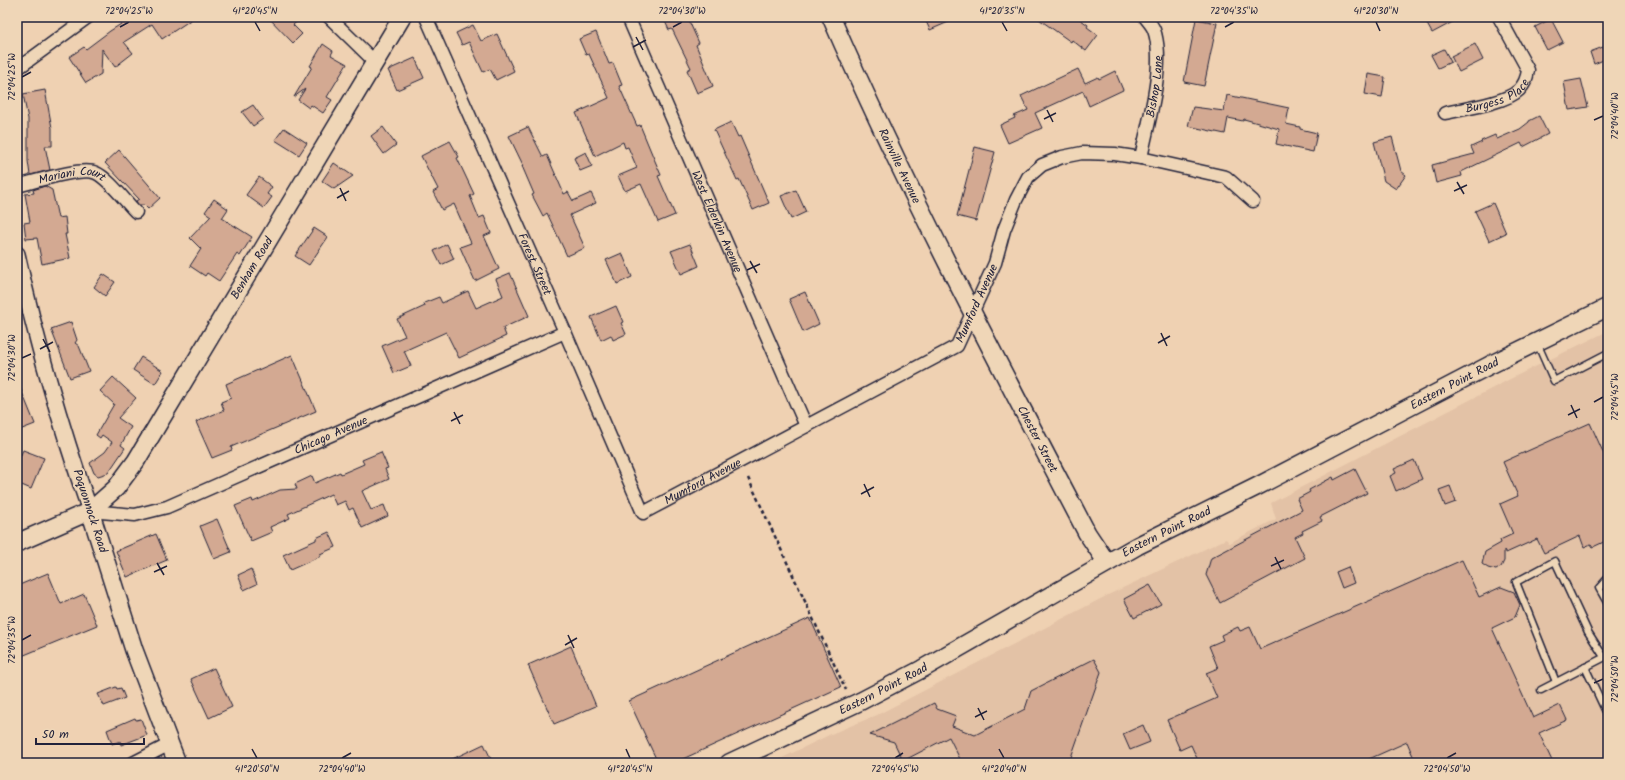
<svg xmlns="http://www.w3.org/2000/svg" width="1625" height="780" font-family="Kalam,sans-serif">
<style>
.built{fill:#e3c2a6}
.building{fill:#d3a992;stroke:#22223b}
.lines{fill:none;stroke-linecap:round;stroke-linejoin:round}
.service-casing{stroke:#22223b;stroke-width:9}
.minor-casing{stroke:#22223b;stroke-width:15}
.tertiary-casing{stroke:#22223b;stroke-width:18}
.secondary-casing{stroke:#22223b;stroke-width:20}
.path{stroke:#22223b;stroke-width:2.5;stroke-dasharray:4 3;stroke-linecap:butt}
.service{stroke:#efd6b7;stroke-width:6}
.minor{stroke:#efd6b7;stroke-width:12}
.tertiary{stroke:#efd6b7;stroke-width:15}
.secondary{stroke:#efd6b7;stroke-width:17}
.ticks{fill:none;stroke:#22223b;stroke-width:1.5}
.labels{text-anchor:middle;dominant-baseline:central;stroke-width:4;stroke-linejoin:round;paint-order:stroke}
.street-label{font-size:12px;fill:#22223b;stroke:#efd6b7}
.neatline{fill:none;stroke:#22223b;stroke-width:1.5}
.ticks-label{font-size:10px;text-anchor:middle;fill:#22223b}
</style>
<rect width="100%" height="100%" fill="#efd1b2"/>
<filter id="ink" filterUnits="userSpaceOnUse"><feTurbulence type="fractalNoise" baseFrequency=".025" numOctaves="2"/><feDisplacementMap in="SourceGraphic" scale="8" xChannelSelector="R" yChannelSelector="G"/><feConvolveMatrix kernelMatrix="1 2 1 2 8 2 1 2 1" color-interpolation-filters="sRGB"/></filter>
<g filter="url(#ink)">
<polygon class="built" points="1608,331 1608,763 772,763 831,734 877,715 1108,595 1226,539 1229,543 1276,519 1271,503 1518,375"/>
<g class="building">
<polygon points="132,17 195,17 162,39 152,24 124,42 133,53 115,67 102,49 101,74 86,83 69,57 84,47 86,49 110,31"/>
<polygon points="268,17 302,17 293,25 302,34 293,43"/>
<polygon points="663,17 698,17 689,21 699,43 696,45 713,86 697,93 687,70 691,68 672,29 669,30"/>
<polygon points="924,17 960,17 930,30"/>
<polygon points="1036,17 1077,17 1088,25 1087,27 1098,35 1086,51 1072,40 1071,42"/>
<polygon points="1423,17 1462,17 1432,33"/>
<polygon points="1196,19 1217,23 1204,86 1184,82"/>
<polygon points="1551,19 1563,42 1547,50 1535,27"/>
<polygon points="473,25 481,41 497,34 514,71 496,80 490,69 483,72 469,42 462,45 456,33"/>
<polygon points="596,32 609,64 613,63 622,85 619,86 637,126 640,125 652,154 661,175 658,176 675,215 658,222 641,184 625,191 618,176 637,168 628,147 625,148 623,142 595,156 576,113 609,98 589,54 586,55 579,39"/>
<polygon points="323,44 333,51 331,55 347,64 327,97 332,100 323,113 311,105 309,108 298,100 305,89 294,97 312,67 310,66"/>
<polygon points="1475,44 1483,60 1459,72 1451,56"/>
<polygon points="1603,47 1608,58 1594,64 1590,52"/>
<polygon points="1444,49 1451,62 1438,68 1431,55"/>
<polygon points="415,58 424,78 397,90 388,70"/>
<polygon points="1078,69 1085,83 1098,77 1099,79 1115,71 1123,90 1089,106 1083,91 1035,113 1042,128 1008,143 1000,125 1015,118 1014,116 1028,110 1021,96"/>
<polygon points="1368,74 1385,77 1382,97 1365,94"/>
<polygon points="1581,79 1588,107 1569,110 1564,82"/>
<polygon points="45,90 52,128 52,146 45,146 50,170 30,175 28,161 28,119 23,94"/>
<polygon points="1227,95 1289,108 1286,124 1300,127 1300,129 1317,133 1313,152 1276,144 1279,129 1244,119 1243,121 1228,118 1225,134 1188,126 1193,107 1224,111"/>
<polygon points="253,105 263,119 253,126 242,112"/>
<polygon points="1539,116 1548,134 1523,147 1521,143 1461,172 1462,176 1436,183 1432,165 1474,154 1471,147 1482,142 1481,141 1495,135 1497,139 1520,129 1529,122 1529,121"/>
<polygon points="731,122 738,137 740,136 769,203 753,210 739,179 737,180 714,130"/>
<polygon points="383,127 396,145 384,154 371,136"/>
<polygon points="528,127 543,157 547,155 564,194 568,192 573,201 591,193 596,203 570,215 585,248 567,256 547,213 543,216 532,195 534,194 522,166 523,165 509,136"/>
<polygon points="284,128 307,143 299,155 275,140"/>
<polygon points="1392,137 1401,171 1406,175 1396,189 1384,181 1374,142"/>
<polygon points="450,141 459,157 457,158 474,194 470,196 479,218 484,216 491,233 484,236 499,269 475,281 460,247 471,243 454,204 442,210 433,192 438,189 421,156"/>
<polygon points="975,147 995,152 976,221 957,216"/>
<polygon points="119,150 160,198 148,209 144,205 139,205 137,203 136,201 139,199 105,163"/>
<polygon points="586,152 592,166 580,171 574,158"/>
<polygon points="334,163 353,176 334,189 322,181"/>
<polygon points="259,177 272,187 267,194 272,197 264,208 246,195"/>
<polygon points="45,186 52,190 58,218 65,217 67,234 65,234 70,258 42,264 37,238 26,239 24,223 30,222 25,194 34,193 33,190"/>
<polygon points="796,190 806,212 791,219 781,196"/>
<polygon points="214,199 228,209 222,218 252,237 240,256 237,254 219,281 207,273 205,276 190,266 201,249 190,238 211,216 205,212"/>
<polygon points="1493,203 1506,233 1489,241 1475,211"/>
<polygon points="314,228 328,237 309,265 295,256"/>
<polygon points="447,244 454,259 441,265 434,251"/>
<polygon points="690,244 699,266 681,274 671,251"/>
<polygon points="622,253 632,277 617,284 606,260"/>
<polygon points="510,273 529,316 503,328 506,336 459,358 446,332 404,351 411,366 394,373 382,346 405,336 397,319 425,306 424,303 439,297 442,303 468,291 476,308 503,296 496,279"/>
<polygon points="103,274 115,282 105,296 94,287"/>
<polygon points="805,292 819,324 803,332 789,299"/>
<polygon points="616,306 623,322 621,323 626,334 613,340 611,335 601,340 591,317"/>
<polygon points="71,322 77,340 75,343 79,346 89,371 70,378 51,329"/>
<polygon points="292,355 316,411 231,447 232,450 212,458 196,422 224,410 221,402 231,398 226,384"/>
<polygon points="141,357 163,371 155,384 133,370"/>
<polygon points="113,377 136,398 118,418 131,427 121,445 125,448 108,473 98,476 94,473 90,463 105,452 112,442 102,435 100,438 96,435 114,404 100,391"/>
<polygon points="17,380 35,424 17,431"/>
<polygon points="1590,423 1608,463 1608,540 1593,547 1591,544 1584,547 1580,536 1544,553 1537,539 1506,553 1504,550 1504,561 1501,567 1496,570 1488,568 1482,564 1485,552 1501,543 1500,540 1513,534 1500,504 1518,496 1503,462"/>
<polygon points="23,450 44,458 31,489 17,483 17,464"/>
<polygon points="381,452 388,468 385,469 389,479 362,491 371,510 384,505 388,516 362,528 353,508 349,510 345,501 336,505 331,494 288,514 290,518 270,527 272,532 251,541 235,506 252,499 253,502 280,490 297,489 295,484 312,476 315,483 340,472 341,474 364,464 362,460"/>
<polygon points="1414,460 1422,479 1396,491 1390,476 1396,473 1394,469"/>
<polygon points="1355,469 1367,493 1320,517 1322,521 1302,531 1303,533 1295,537 1305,558 1220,603 1206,575 1211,558 1302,510 1297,499 1310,492 1309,490 1333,477 1334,480"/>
<polygon points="1450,486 1456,502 1445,506 1439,490"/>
<polygon points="217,519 231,552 214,559 200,526"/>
<polygon points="329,532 336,547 320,554 321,556 290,570 283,555 316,540 316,538"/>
<polygon points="156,534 167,560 127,577 116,551"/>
<polygon points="1462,560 1479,597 1501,587 1514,592 1520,605 1515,617 1492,628 1533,718 1560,705 1567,720 1539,733 1553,763 1416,763 1407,742 1360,763 1199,763 1191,745 1180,750 1167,720 1217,698 1206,673 1218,668 1209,646 1223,640 1221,635 1238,627 1240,631 1250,627 1260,649"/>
<polygon points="1348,567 1354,583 1342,588 1336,572"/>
<polygon points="251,569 257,584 244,590 238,575"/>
<polygon points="48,573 61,604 84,594 97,625 17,658 17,586"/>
<polygon points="1150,585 1161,604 1134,618 1124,599"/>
<polygon points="810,618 841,687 674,763 658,763 629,701"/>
<polygon points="571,646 596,706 554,724 528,665"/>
<polygon points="1094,659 1101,672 1069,763 962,763 949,737 903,761 894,742 870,735 934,703 937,709 956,716 952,726 975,735 1025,709 1031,691"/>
<polygon points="214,668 232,707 209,718 191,679"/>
<polygon points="116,687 117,689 121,688 125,698 104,706 98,694"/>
<polygon points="135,718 136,720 141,719 147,735 121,745 120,741 112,744 107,730"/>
<polygon points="1143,725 1150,742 1130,750 1123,734"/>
<polygon points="484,744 493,763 444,763"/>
</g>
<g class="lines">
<defs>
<g id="service">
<polyline points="1537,343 1554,381 1608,353"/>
<polyline points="1608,578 1599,588 1608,604"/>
<polyline points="1585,667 1608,716"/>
<polyline points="1556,682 1516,582 1555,561 1588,632 1604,657"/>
<polyline points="1541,690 1607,656"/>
</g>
<g id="minor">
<polyline points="329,17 375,62"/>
<path id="s1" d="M426,17L565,332L643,513L957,346L995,263L1004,230L1016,200L1028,177L1042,165L1062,157L1082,153L1115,154L1141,158L1226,177L1253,201"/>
<path id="s2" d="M628,17L806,426"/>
<polyline points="17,69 88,17"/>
<path id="s3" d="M1445,113C1463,109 1506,103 1519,90C1525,84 1527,78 1528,70L1499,17"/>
<path id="s4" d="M1141,158C1148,122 1166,65 1154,30C1152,25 1148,21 1145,17"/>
<path id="s5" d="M17,186C34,182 82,166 96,173C108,178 126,202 136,212"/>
<path id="s6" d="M90,511L135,515L167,507L565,332"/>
<polyline points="133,763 170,744"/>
</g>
<path id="tertiary" d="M17,254C36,341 61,427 90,511"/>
<g id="secondary">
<path id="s7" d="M831,17C908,193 998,363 1087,533L1107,563"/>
<polyline points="90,511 134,650 177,763"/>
<path id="s8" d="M17,543L90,511L116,488L136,461L402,17"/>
<path id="s9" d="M729,763L861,701L922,669L1137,546L1256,487L1490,365L1608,307"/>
</g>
</defs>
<use href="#service" class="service-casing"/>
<use href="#minor" class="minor-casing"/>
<use href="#tertiary" class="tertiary-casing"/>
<use href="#secondary" class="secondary-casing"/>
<polyline class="path" points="748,478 846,690"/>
<use href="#service" class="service"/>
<use href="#minor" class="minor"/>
<use href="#tertiary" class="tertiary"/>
<use href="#secondary" class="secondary"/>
</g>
</g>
<path class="ticks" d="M255,22L260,31M1002,22L1007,31M1376,22L1380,31M120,27L129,22M673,27L682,22M1225,27L1234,22M636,37L643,50M633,47L646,40M22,77L31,72M1047,110L1053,122M1044,119L1056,113M1594,120L1603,116M1457,182L1464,194M340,188L346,201M1454,191L1467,185M337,198L349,191M750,261L757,273M747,270L760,264M1161,333L1167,346M43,339L50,352M1158,343L1170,336M40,349L53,342M22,358L31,354M1594,402L1603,397M1571,405L1577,418M454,412L460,424M1568,415L1580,409M451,421L463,415M864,484L870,497M861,494L874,487M1275,557L1281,569M157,563L164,575M1271,566L1284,560M154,572L167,566M568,635L574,648M22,640L31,635M565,645L577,638M1594,683L1603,679M978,708L984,720M975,717L987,711M252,749L257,758M626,749L630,758M999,749L1004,758M342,758L351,753M895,758L903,753M1447,758L1456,753"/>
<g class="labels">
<g class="street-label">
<text stroke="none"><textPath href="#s4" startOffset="73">Bishop Lane</textPath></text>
<text stroke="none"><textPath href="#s3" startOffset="56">Burgess Place</textPath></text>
<text stroke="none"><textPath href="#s7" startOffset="164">Rainville Avenue</textPath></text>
<text stroke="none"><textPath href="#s5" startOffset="57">Mariani Court</textPath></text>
<text stroke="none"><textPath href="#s2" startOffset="223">West Elderkin Avenue</textPath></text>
<text stroke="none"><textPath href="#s1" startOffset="270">Forest Street</textPath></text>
<text stroke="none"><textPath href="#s8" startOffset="373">Benham Road</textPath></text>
<text stroke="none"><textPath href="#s1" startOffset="944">Mumford Avenue</textPath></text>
<text stroke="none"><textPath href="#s9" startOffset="819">Eastern Point Road</textPath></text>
<text stroke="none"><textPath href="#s6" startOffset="257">Chicago Avenue</textPath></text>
<text stroke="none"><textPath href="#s7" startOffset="470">Chester Street</textPath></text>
<text stroke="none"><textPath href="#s1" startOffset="609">Mumford Avenue</textPath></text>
<text transform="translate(90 511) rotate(72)">Poquonnock Road</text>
<text stroke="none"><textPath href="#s9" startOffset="495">Eastern Point Road</textPath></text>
<text stroke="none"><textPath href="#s9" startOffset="171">Eastern Point Road</textPath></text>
</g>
</g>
<rect width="1625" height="780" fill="none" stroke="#efd6b7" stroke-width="44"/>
<path d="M36 738v6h108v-6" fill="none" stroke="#22223b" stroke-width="2"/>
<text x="42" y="738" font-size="12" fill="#22223b" stroke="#efd6b7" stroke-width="3" paint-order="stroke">50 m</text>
<rect x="22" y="22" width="1581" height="736" class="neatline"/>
<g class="ticks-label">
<text x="129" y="14">72°04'25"W</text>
<text x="255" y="14">41°20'45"N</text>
<text x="682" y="14">72°04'30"W</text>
<text x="1002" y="14">41°20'35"N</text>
<text x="1234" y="14">72°04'35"W</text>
<text x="1376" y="14">41°20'30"N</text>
<text transform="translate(11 77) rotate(-90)" y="4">72°04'25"W</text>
<text transform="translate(1614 116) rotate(-90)" y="4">72°04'40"W</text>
<text transform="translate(11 358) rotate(-90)" y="4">72°04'30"W</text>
<text transform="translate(1614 397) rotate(-90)" y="4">72°04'45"W</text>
<text transform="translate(11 640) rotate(-90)" y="4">72°04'35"W</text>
<text transform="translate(1614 679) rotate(-90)" y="4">72°04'50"W</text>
<text x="257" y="772">41°20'50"N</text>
<text x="342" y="772">72°04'40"W</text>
<text x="630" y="772">41°20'45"N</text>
<text x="895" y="772">72°04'45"W</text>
<text x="1004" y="772">41°20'40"N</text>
<text x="1447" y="772">72°04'50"W</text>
</g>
</svg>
